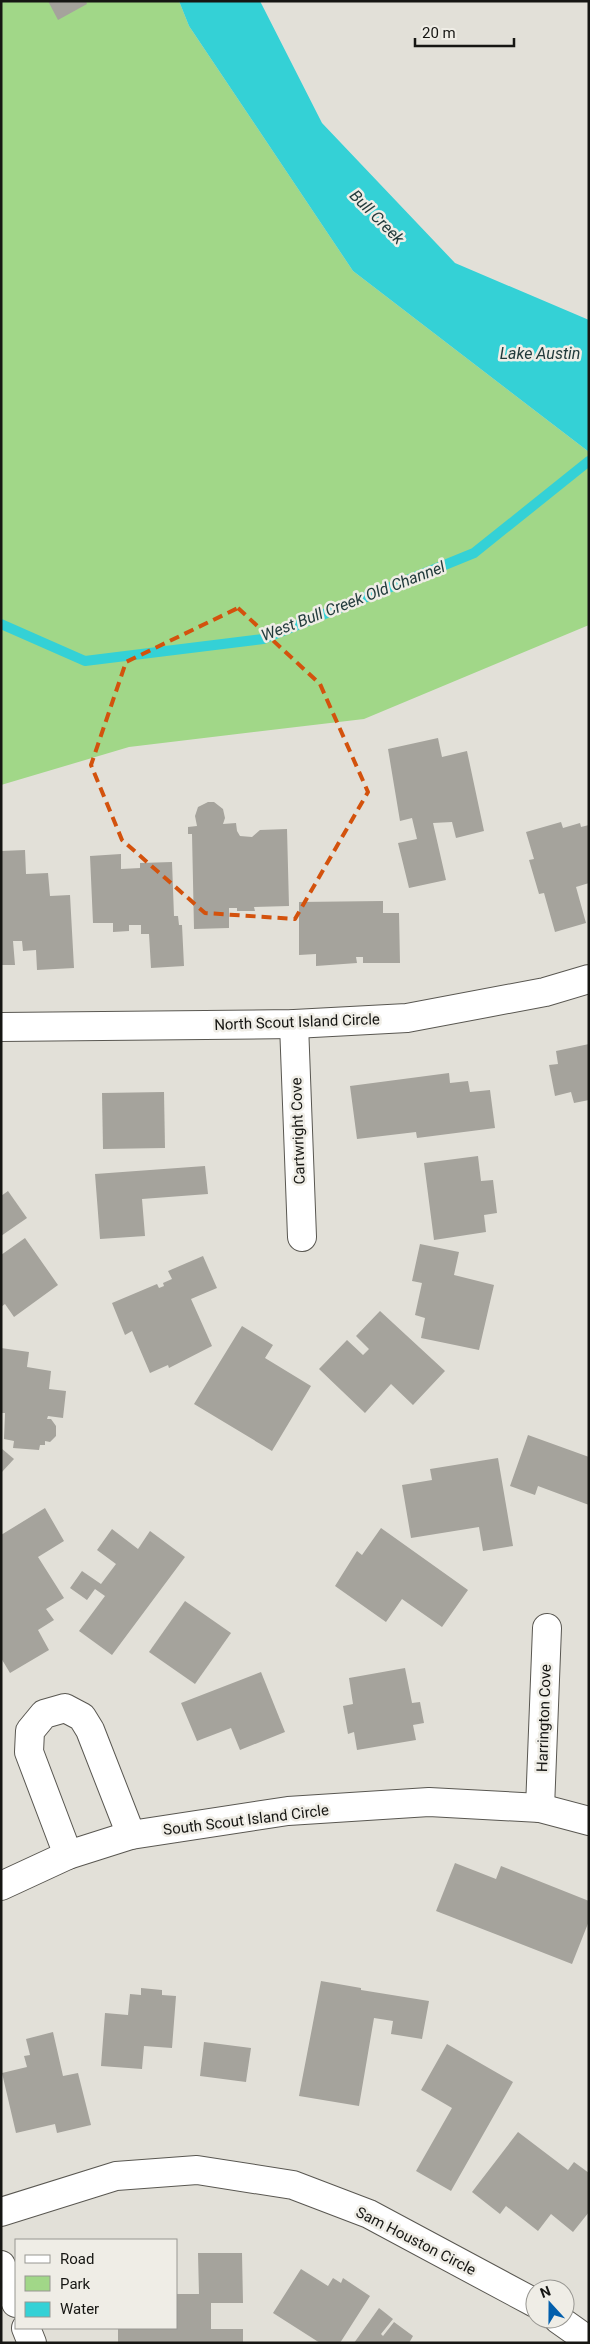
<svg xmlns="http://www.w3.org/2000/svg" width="590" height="2344" font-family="Roboto,sans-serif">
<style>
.green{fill:#a1d788}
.water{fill:#34d1d6}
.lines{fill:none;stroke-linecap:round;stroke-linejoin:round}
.stream{stroke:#34d1d6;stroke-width:10}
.building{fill:#a5a39c}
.street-casing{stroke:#595751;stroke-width:30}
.street{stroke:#fff;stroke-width:28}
.marked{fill:none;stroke:#d3520d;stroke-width:4;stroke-dasharray:10 6;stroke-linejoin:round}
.labels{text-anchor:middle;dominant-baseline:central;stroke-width:5;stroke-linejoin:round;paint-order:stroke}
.street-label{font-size:15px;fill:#161613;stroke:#efede6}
.water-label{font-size:16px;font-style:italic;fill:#223b3c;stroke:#efede6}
</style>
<rect width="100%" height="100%" fill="#e2e0d8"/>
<polygon class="green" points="1,1 179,1 189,26 353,271 589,452 589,625 364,719 129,747 1,785"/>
<polygon class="water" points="179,1 260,1 322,123 455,263 589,320 589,452 353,271 189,26"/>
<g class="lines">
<polyline class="stream" points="1,624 85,661 263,639 474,553 589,461"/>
</g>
<g class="building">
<polygon points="48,1 86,1 87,4 58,20"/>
<polygon points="438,738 442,757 467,751 484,831 456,838 452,822 433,823 446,880 409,888 398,843 417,839 412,818 400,821 388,749"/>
<polygon points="208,802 214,802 223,809 225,818 223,824 236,823 237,831 240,836 252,837 260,830 287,829 289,906 254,907 255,911 237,911 237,908 229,908 229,928 194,929 192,834 188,834 188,827 197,826 195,816 198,807"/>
<polygon points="561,822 563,828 580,823 581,827 589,825 589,883 576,887 586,923 555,932 544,893 539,894 529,860 534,859 526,832"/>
<polygon points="25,850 26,874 48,873 50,896 70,895 74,968 37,970 36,950 23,951 22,941 13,941 15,965 1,965 1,851"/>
<polygon points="121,854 121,869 140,868 140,863 172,862 174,916 178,916 179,925 182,925 184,966 151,968 149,934 141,934 141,925 129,925 129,931 113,932 113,923 93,923 90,856"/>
<polygon points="383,901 383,913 399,913 400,963 363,963 363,957 356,957 357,963 316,966 316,954 299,955 299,902"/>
<polygon points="589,1044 589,1100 574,1103 571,1092 555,1096 549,1065 558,1064 556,1051"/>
<polygon points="449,1073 450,1083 468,1081 470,1092 490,1090 495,1128 417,1138 416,1132 357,1139 350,1086"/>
<polygon points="164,1092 165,1148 103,1149 102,1093"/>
<polygon points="478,1156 481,1181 493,1180 497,1213 484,1215 486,1232 434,1240 424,1163"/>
<polygon points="205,1166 208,1194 142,1199 145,1236 100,1239 95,1174"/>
<polygon points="8,1191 27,1218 1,1236 1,1196"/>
<polygon points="25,1238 58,1285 14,1317 5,1304 1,1307 1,1255"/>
<polygon points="420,1244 459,1252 454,1275 494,1285 479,1350 421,1338 425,1318 415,1315 422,1283 412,1281"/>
<polygon points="203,1256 217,1288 191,1299 212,1346 169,1368 168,1365 150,1373 132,1331 125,1335 112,1303 157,1284 159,1288 164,1286 163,1283 172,1279 168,1271"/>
<polygon points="380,1311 445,1371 413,1405 391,1384 365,1413 319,1369 347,1340 363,1355 369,1349 356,1336"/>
<polygon points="242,1326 273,1345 265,1358 311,1386 272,1451 194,1404"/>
<polygon points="1,1348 29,1352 27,1367 51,1371 49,1389 66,1391 63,1418 48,1416 47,1419 51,1419 56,1426 56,1436 50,1442 45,1441 45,1445 40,1445 39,1450 13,1448 14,1441 4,1439 5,1413 1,1413"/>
<polygon points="528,1435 589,1457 589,1505 538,1486 535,1495 510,1486"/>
<polygon points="1,1448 14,1459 1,1473"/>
<polygon points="498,1458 513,1546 483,1551 479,1527 411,1538 402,1485 432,1480 430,1469"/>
<polygon points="45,1508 64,1541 38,1557 64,1598 46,1609 54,1620 38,1630 49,1650 10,1673 1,1658 1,1535"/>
<polygon points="381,1528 468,1590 442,1627 402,1599 386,1622 335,1586 357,1551 362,1555"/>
<polygon points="112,1529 138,1549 150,1531 185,1557 112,1655 79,1631 105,1596 95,1589 87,1600 70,1588 82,1571 101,1584 116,1564 97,1550"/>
<polygon points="185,1601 231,1633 195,1684 149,1652"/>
<polygon points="405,1668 412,1703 420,1702 424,1723 413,1725 416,1740 357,1750 354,1732 348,1734 343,1706 353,1704 349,1678"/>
<polygon points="261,1672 285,1732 240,1750 231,1728 197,1741 181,1703"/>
<polygon points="455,1863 496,1879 501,1866 589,1901 589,1921 572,1964 436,1911"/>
<polygon points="321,1981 361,1988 361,1990 429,2001 422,2039 391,2034 393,2021 374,2018 359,2106 299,2096"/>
<polygon points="141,1988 162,1990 162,1995 176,1996 172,2048 144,2046 142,2069 101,2066 105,2013 128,2015 130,1994 141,1995"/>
<polygon points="53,2032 63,2076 78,2073 91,2125 57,2133 55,2124 16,2133 2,2073 27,2067 24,2056 30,2055 26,2039"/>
<polygon points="204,2042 251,2048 246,2082 200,2076"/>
<polygon points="447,2044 513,2082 451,2191 416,2171 452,2108 421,2090"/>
<polygon points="518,2132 568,2170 574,2162 589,2173 589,2212 573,2232 551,2214 538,2231 506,2206 500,2214 472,2192"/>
<polygon points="198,2253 242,2253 243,2303 211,2303 211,2329 243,2329 243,2343 118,2343 118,2328 176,2328 176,2294 199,2294"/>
<polygon points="301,2269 328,2286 333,2278 341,2283 343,2278 370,2296 340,2343 320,2343 273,2313"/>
<polygon points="379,2308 393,2319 381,2334 383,2336 394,2322 413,2336 409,2343 354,2343"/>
</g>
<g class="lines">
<defs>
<g id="street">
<polyline points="294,1024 302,1237"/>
<polyline points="1,1027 294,1024 407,1018 545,992 589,979"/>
<polyline points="540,1808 547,1628"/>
<polyline points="68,1855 29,1752 30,1731 44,1714 65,1708 82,1717 90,1730 131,1835"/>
<polyline points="1,1886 68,1855 131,1835 288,1811 429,1802 540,1808 589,1821"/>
<polyline points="1,2212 116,2176 197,2170 293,2185 369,2214 535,2303"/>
<polyline points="1,2265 16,2303"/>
<polyline points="558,2319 589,2341"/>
<polyline points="26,2328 32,2343"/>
</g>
</defs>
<use href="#street" class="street-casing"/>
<use href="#street" class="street"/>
</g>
<path class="marked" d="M238,608L320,684L368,792L295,919L205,913L122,840L91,765L126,662Z"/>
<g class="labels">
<g class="street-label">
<text transform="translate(297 1022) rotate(-2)">North Scout Island Circle</text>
<text transform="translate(298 1131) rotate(-92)">Cartwright Cove</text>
<text transform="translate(544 1718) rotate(-88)">Harrington Cove</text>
<text transform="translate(246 1820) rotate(-7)">South Scout Island Circle</text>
<text transform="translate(416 2241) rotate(27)">Sam Houston Circle</text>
</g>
<g class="water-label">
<text transform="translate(377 217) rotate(45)">Bull Creek</text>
<text x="540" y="353">Lake Austin</text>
<text transform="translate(353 601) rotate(-21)">West Bull Creek Old Channel</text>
</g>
</g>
<rect width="590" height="2344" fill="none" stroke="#161613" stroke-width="5"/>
<rect x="15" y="2239" width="162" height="90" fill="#efede6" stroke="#989792"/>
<rect x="25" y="2255" width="25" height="8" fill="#ffffff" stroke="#989792"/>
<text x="60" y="2264" font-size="15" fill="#161613">Road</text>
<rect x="25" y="2276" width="25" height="15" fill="#a1d788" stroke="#989792"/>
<text x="60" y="2289" font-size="15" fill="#161613">Park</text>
<rect x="25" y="2302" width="25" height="15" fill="#34d1d6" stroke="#989792"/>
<text x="60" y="2314" font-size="15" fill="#161613">Water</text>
<g transform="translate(550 2304) rotate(339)"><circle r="24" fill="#efede6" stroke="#989792"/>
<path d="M0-4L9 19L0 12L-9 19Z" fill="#035fac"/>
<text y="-8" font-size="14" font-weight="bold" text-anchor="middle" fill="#161613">N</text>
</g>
<path d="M415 38v8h99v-8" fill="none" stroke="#161613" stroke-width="2.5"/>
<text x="422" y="38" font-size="15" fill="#161613" stroke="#efede6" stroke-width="4" paint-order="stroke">20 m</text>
</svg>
